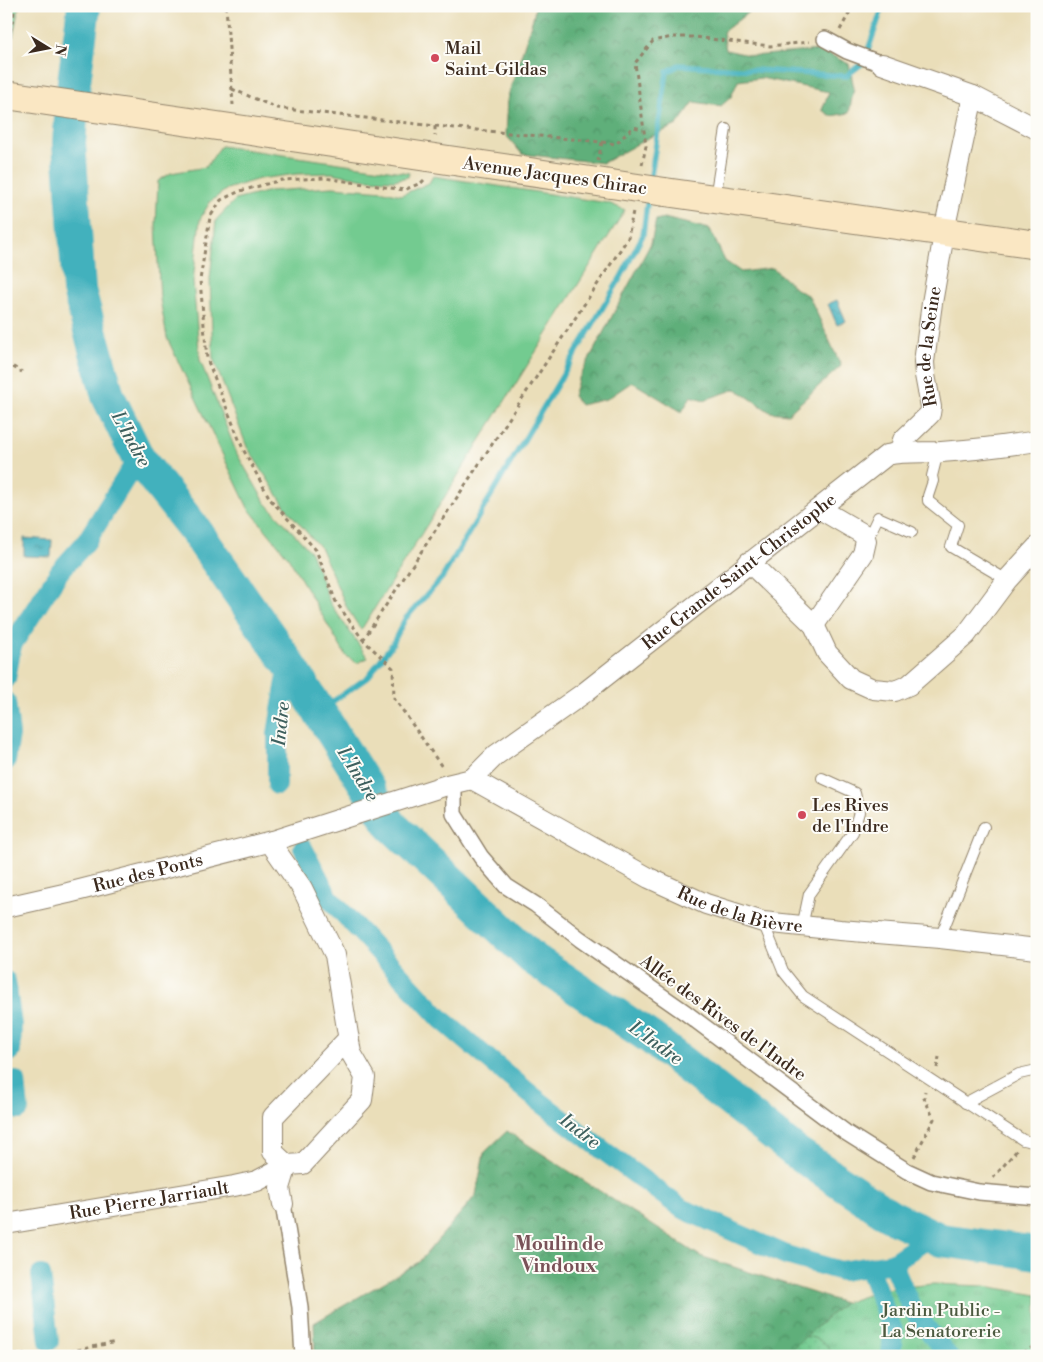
<svg xmlns="http://www.w3.org/2000/svg" width="1043" height="1362" font-family="'Libre Bodoni',serif">
<style>
.grass{fill:#73cb90;stroke:#577a57}
.forest{fill:url(#forest-crowns);stroke:#4c6c4c}
.park{fill:url(#park-tufts);stroke:#577a57}
.garden{fill:url(#garden-dots);stroke:#577a57}
.water{fill:url(#water-ripples);stroke:#3e6e6e}
.lines{fill:none;stroke-linecap:round;stroke-linejoin:round}
.stream{stroke:#42b1bd;stroke-width:5.5}
.canal{stroke:#42b1bd;stroke-width:20}
.river{stroke:#42b1bd;stroke-width:34}
.service-casing{stroke:#92846c;stroke-width:12}
.pedestrian-casing{stroke:#92846c;stroke-width:18}
.minor-casing{stroke:#92846c;stroke-width:22}
.secondary-casing{stroke:#92846c;stroke-width:30}
.path{stroke:#92846c;stroke-width:3;stroke-dasharray:4 4;stroke-linecap:butt}
.service{stroke:#fff;stroke-width:10}
.pedestrian{stroke:#fff;stroke-width:15}
.minor{stroke:#fff;stroke-width:20}
.secondary{stroke:#fae7c3;stroke-width:28}
.secondary-bridge-casing{stroke:#92846c;stroke-width:30;stroke-linecap:butt}
.secondary-bridge{stroke:#fae7c3;stroke-width:28}
.poi-dot{fill:#d1495b;stroke:#fdfcf7;stroke-width:2}
.labels{text-anchor:middle;dominant-baseline:central;stroke-width:4;stroke-linejoin:round;paint-order:stroke}
.poi-label{font-size:18px;fill:#3b2a1e;stroke:#fdfcf7;text-anchor:start}
.street-label{font-size:18px;fill:#3b2a1e;stroke:#fdfcf7}
.park-label{font-size:18px;fill:#4c5a40;stroke:#fdfcf7}
.water-label{font-size:19px;font-style:italic;fill:#3e605e;stroke:#fdfcf7}
.neighbourhood-label{font-size:19px;font-weight:bold;fill:#7a5258;stroke:#fdfcf7}
</style>
<defs>
<pattern id="forest-crowns" width="20" height="18" patternUnits="userSpaceOnUse" patternTransform="scale(1.25)"><rect width="20" height="18" fill="#5eaf7a"/><path d="M2 6a3 3 0 1 1 6 0M12 15a3 3 0 1 1 6 0" fill="none" stroke="#4f8f63"/></pattern>
<pattern id="park-tufts" width="24" height="20" patternUnits="userSpaceOnUse" patternTransform="scale(1.25)"><rect width="24" height="20" fill="#73cb90"/><path d="M3 7l-1-3M5 7V3M7 7l1-3M15 17l-1-3M17 17v-4M19 17l1-3" fill="none" stroke="#64ae7c"/></pattern>
<pattern id="garden-dots" width="8" height="8" patternUnits="userSpaceOnUse" patternTransform="scale(1.25)"><rect width="8" height="8" fill="#73cb90"/><path d="M2 2h.1M6 6h.1" fill="none" stroke="#64ae7c" stroke-width="1.8" stroke-linecap="round"/></pattern>
<pattern id="water-ripples" width="26" height="14" patternUnits="userSpaceOnUse" patternTransform="scale(1.25)"><rect width="26" height="14" fill="#42b1bd"/><path d="M2 4q2-2 4 0t4 0M15 11q2-2 4 0t4 0" fill="none" stroke="#389099"/></pattern>
</defs>
<rect width="100%" height="100%" fill="#fdfcf7"/>
<filter id="ink" filterUnits="userSpaceOnUse"><feTurbulence type="fractalNoise" baseFrequency=".02" numOctaves="2"/><feDisplacementMap in="SourceGraphic" scale="10" xChannelSelector="R" yChannelSelector="G"/><feConvolveMatrix kernelMatrix="1 2 1 2 8 2 1 2 1" color-interpolation-filters="sRGB"/></filter>
<filter id="wash" filterUnits="userSpaceOnUse"><feTurbulence type="fractalNoise" baseFrequency=".0096" numOctaves="4" result="noise"/><feDisplacementMap in="SourceGraphic" scale="20" xChannelSelector="R" yChannelSelector="G"/><feGaussianBlur stdDeviation="1.12" result="paint"/><feColorMatrix in="noise" values="0 0 0 0 0 0 0 0 0 0 0 0 0 0 0 0 0 1.4 0 .05"/><feComposite in="paint" operator="in"/></filter>
<g filter="url(#wash)">
<rect width="100%" height="100%" fill="#eadeb9"/>
<g class="grass">
<polygon points="221,146 409,173 408,177 394,180 365,179 332,173 297,174 259,179 227,189 210,202 200,219 193,282 200,360 237,454 265,502 311,552 330,603 368,658 357,663 346,656 288,557 248,508 167,338 160,299 156,225 158,181 171,173 206,167"/>
<polygon points="433,176 608,203 625,210 361,630 347,608 321,549 286,508 247,447 213,358 210,279 216,220 235,200 270,191 333,187 384,191 401,195 429,183"/>
</g>
<g class="forest">
<polygon points="535,6 751,6 750,11 723,32 726,50 753,56 821,50 849,64 854,88 849,113 831,116 822,110 829,92 761,78 738,81 731,97 721,106 694,102 677,125 650,137 603,163 522,154 506,135 508,96 534,15"/>
<polygon points="664,218 710,229 725,261 741,272 773,268 796,289 809,296 841,366 788,414 770,412 736,389 704,400 691,396 682,412 632,382 607,399 580,405 573,396 578,380 651,243 656,220"/>
<polygon points="507,1131 700,1256 844,1303 784,1356 315,1356 314,1323 419,1262 476,1195 484,1153"/>
</g>
<g class="park">
<polygon points="6,6 19,6 13,37 6,36"/>
<polygon points="933,1284 985,1286 1037,1295 1037,1356 832,1356 830,1349 806,1336 844,1303 885,1289"/>
</g>
<path class="garden" d="M806,1336C819,1339 829,1342 832,1356H784Z"/>
<g class="water">
<polygon points="837,300 846,321 837,325 828,304"/>
<polygon points="24,538 52,540 51,557 24,556"/>
</g>
<g class="lines">
<g class="stream">
<polyline points="650,182 667,72 679,65 846,76 864,62 883,6"/>
<polyline points="319,711 368,677 393,643 405,619 442,578 621,277 643,235 648,196"/>
</g>
<g class="canal">
<polyline points="6,679 12,645 60,571 86,542 138,458"/>
<polyline points="6,702 10,734 6,761"/>
<polyline points="277,785 277,734 289,664"/>
<polyline points="303,848 329,898 441,1019 530,1094 608,1154 681,1208 786,1255 841,1271 892,1263 932,1236"/>
<polyline points="6,981 12,1025 11,1051"/>
<polyline points="16,1081 19,1110"/>
<polyline points="892,1263 912,1309 948,1356"/>
<polyline points="868,1267 893,1331 891,1356"/>
<polyline points="41,1275 49,1341"/>
</g>
<polyline class="river" points="84,6 74,82 69,143 79,290 108,396 138,458 195,530 289,664 391,825 532,958 651,1038 794,1151 891,1216 941,1240 1037,1253"/>
</g>
</g>
<g filter="url(#ink)">
<g class="lines">
<defs>
<g id="service">
<polyline points="715,198 726,129"/>
<polyline points="938,452 932,476 933,481 928,496 928,501 958,525 951,547 1007,580"/>
<polyline points="867,540 878,517 912,532"/>
<polyline points="763,922 783,971 803,996 1023,1140 1037,1143"/>
<polyline points="802,927 809,894 853,832 859,812 855,793 822,778"/>
<polyline points="940,938 984,827"/>
<polyline points="965,1103 1019,1074 1037,1070"/>
</g>
<g id="pedestrian">
<polyline points="825,39 847,51 882,64"/>
<polyline points="454,784 454,814 481,857 506,886 536,905 580,939 686,1013 845,1132 907,1171 931,1182 979,1192 1037,1197"/>
<polyline points="283,1204 300,1307 303,1356"/>
</g>
<g id="minor">
<polyline points="882,64 973,96 1037,129"/>
<path id="s1" d="M900,452L903,440L930,414L931,407L925,375L924,362L932,303L947,217L973,96"/>
<polyline points="749,562 814,625 827,653 851,679 873,689 895,691 909,685 966,635 1007,580 1037,547"/>
<polyline points="814,625 863,554 866,541 863,534 820,509"/>
<path id="s2" d="M472,779L649,878L706,904L763,922L840,930L940,938L1037,949"/>
<polyline points="272,841 274,848 302,888 335,955 351,1053 365,1077 362,1100 303,1164 287,1165 273,1152 273,1117 349,1038"/>
<path id="s3" d="M6,907L68,893L272,841L447,785L472,779L496,755L584,693L887,455C905,451 922,453 941,452C973,450 1005,446 1037,441"/>
<path id="s4" d="M6,1224L234,1186L257,1181L287,1165L280,1188L283,1204"/>
</g>
<g id="secondary">
<path d="M6,95C208,123 409,156 611,184"/>
<polyline points="665,192 1037,245"/>
</g>
</defs>
<use href="#service" class="service-casing"/>
<use href="#pedestrian" class="pedestrian-casing"/>
<use href="#minor" class="minor-casing"/>
<use href="#secondary" class="secondary-casing"/>
<g class="path">
<polyline points="226,6 233,105"/>
<polyline points="840,30 853,6"/>
<polyline points="6,55 15,6"/>
<polyline points="232,89 277,108 435,126 435,136"/>
<polyline points="435,126 602,142 598,161"/>
<polyline points="602,142 616,144 633,127 643,129"/>
<polyline points="642,165 646,146 635,63 653,41 672,37 694,37 770,46 809,42"/>
<polyline points="424,180 421,183 404,190 325,178 282,180 240,191 221,200 210,217 200,280 207,359 243,449 270,499 316,550 336,602 363,640 393,668 394,698 442,767"/>
<polyline points="6,363 22,372"/>
<polyline points="363,640 628,238 633,211"/>
<polyline points="937,1068 939,1057"/>
<polyline points="914,1157 934,1119 924,1098 925,1091"/>
<polyline points="993,1178 1017,1150"/>
<polyline points="6,1355 54,1355 116,1342"/>
<polyline points="1016,1356 1031,1348 1037,1347"/>
</g>
<use href="#service" class="service"/>
<use href="#pedestrian" class="pedestrian"/>
<use href="#minor" class="minor"/>
<use href="#secondary" class="secondary"/>
<defs>
<polyline id="secondary-bridge" points="611,184 665,192"/>
</defs>
<use href="#secondary-bridge" class="secondary-bridge-casing"/>
<use href="#secondary-bridge" class="secondary-bridge"/>
</g>
</g>
<g class="poi-dot">
<circle cx="435" cy="58" r="5"/>
<circle cx="802" cy="815" r="5"/>
</g>
<g class="labels">
<g class="poi-label">
<text x="445" y="48">Mail<tspan x="445" dy="21">Saint-Gildas</tspan></text>
<text x="812" y="805">Les Rives<tspan x="812" dy="21">de l'Indre</tspan></text>
</g>
<g class="street-label">
<text transform="translate(555 176) rotate(8)">Avenue Jacques Chirac</text>
<text stroke="none"><textPath href="#s1" startOffset="118">Rue de la Seine</textPath></text>
<text stroke="none"><textPath href="#s3" startOffset="822">Rue Grande Saint-Christophe</textPath></text>
<text stroke="none"><textPath href="#s3" startOffset="146">Rue des Ponts</textPath></text>
<text stroke="none"><textPath href="#s2" startOffset="300">Rue de la Bièvre</textPath></text>
<text transform="translate(723 1018) rotate(36)">Allée des Rives de l'Indre</text>
<text stroke="none"><textPath href="#s4" startOffset="145">Rue Pierre Jarriault</textPath></text>
</g>
<g class="park-label">
<text x="941" y="1310">Jardin Public -<tspan x="941" dy="21">La Senatorerie</tspan></text>
</g>
<g class="water-label">
<text transform="translate(131 439) rotate(61)">L'Indre</text>
<text transform="translate(281 724) rotate(-84)">Indre</text>
<text transform="translate(358 774) rotate(58)">L'Indre</text>
<text transform="translate(656 1043) rotate(36)">L'Indre</text>
<text transform="translate(580 1131) rotate(37)">Indre</text>
</g>
<g class="neighbourhood-label">
<text x="559" y="1244">Moulin de<tspan x="559" dy="22">Vindoux</tspan></text>
</g>
</g>
<rect width="1043" height="1362" fill="none" stroke="#fdfcf7" stroke-width="25"/>
<g transform="translate(48 48) rotate(100)" stroke="#fdfcf7" stroke-width="4" paint-order="stroke">
<path d="M0-4L9 19L0 12L-9 19Z" fill="#3b2a1e"/>
<text y="-8" font-size="14" font-weight="bold" text-anchor="middle" fill="#3b2a1e">N</text>
</g>
</svg>
